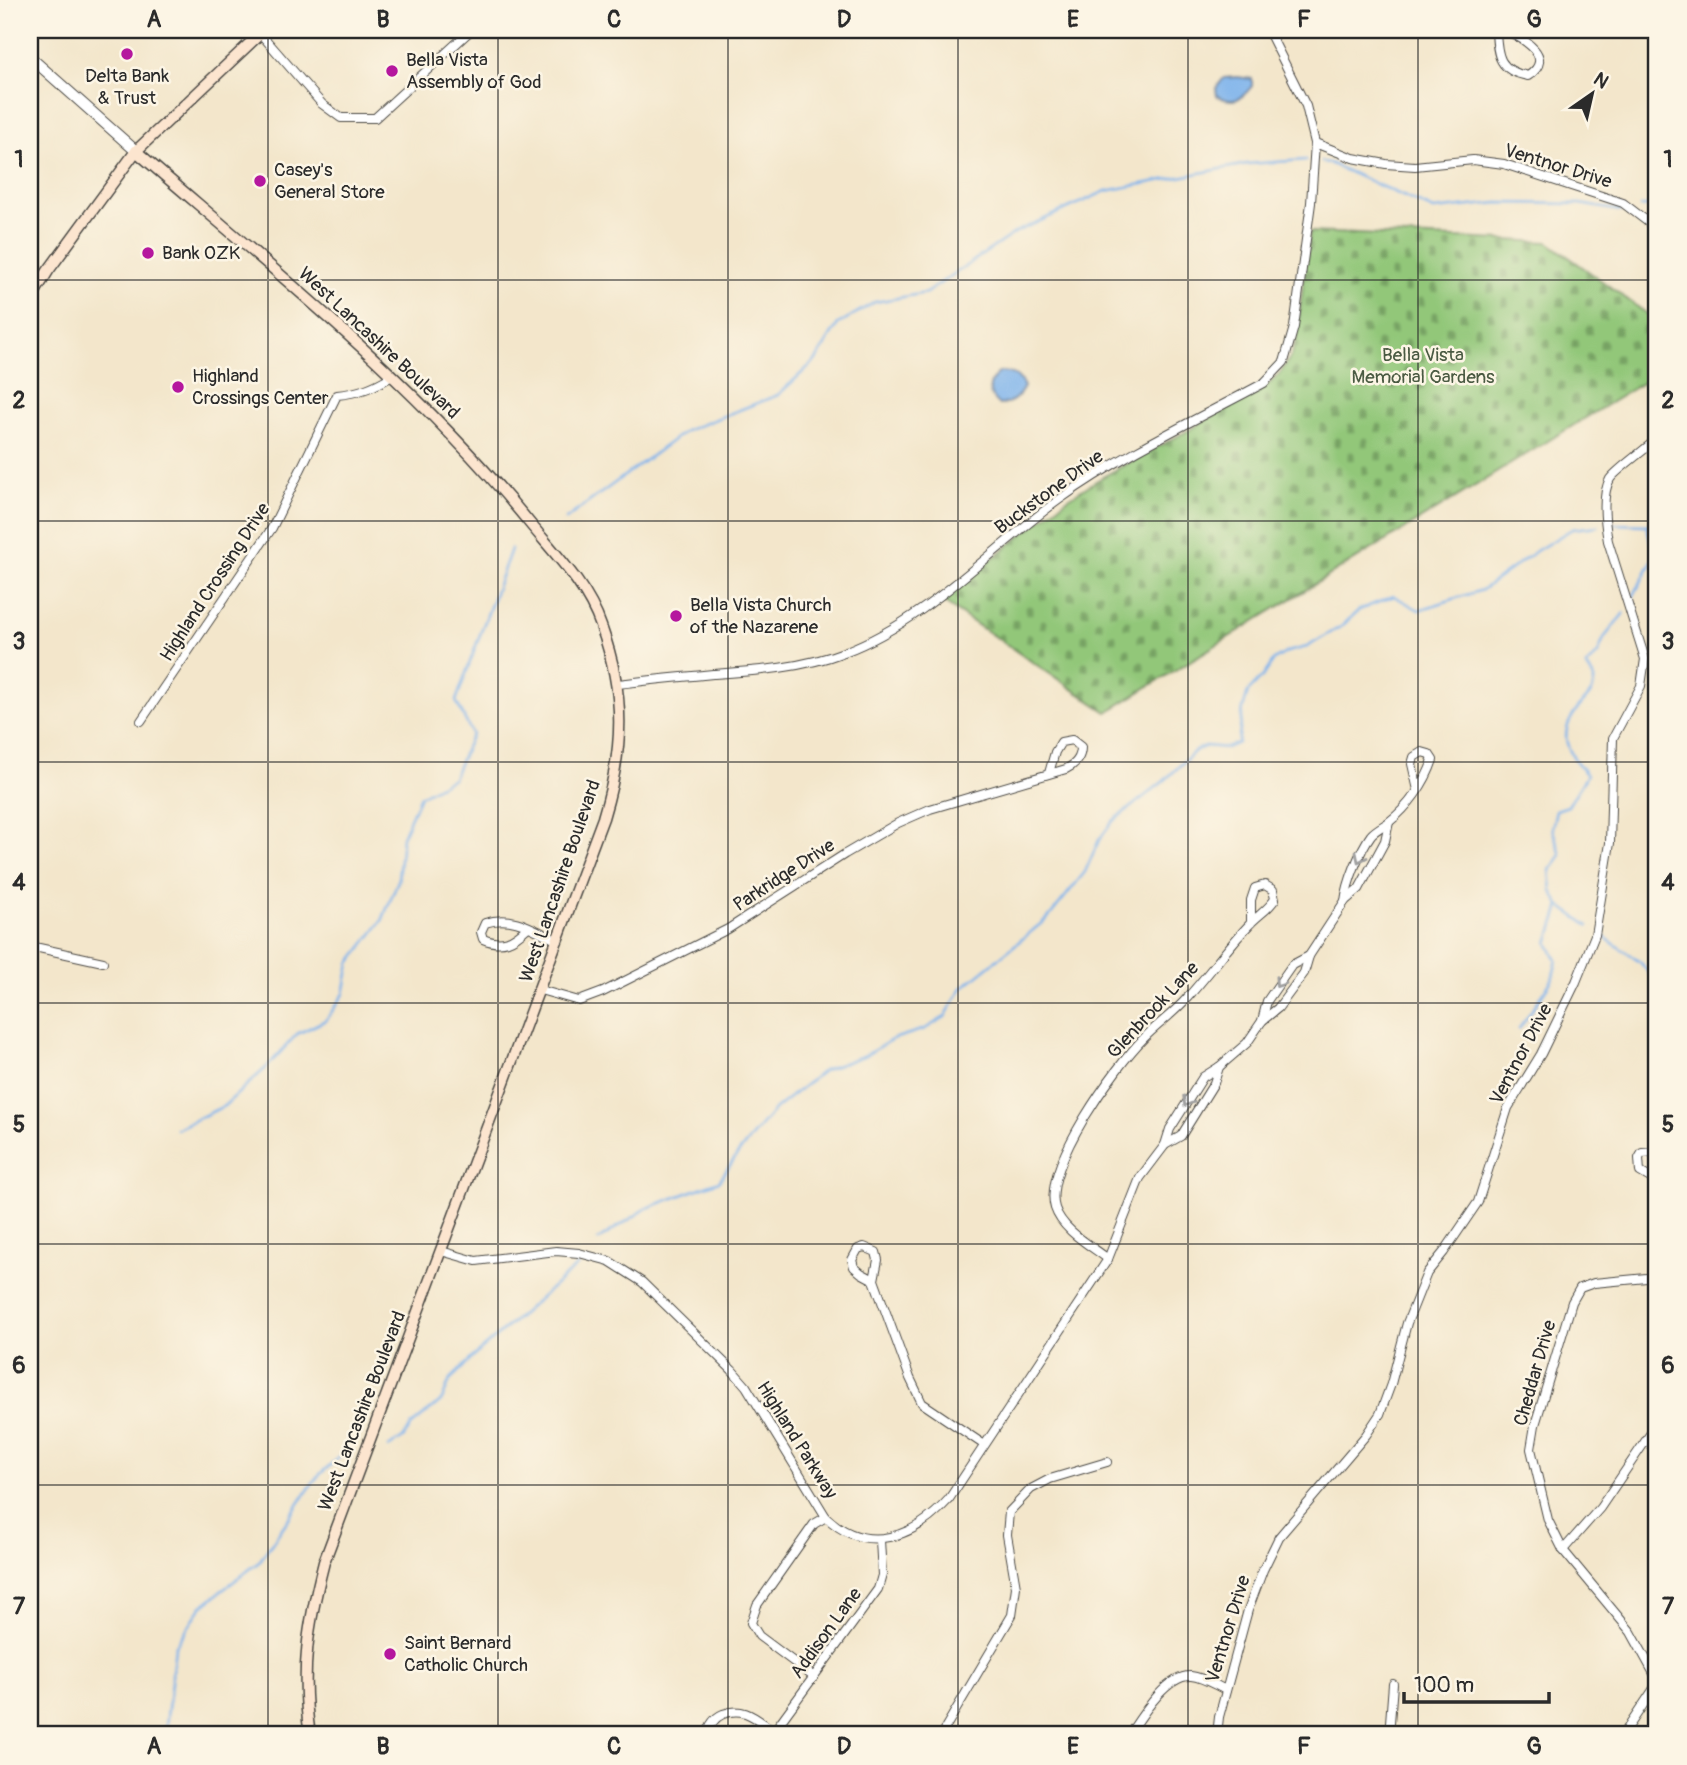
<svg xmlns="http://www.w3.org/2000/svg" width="1687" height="1765" font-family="Pangolin,sans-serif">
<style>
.cemetery{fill:url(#cemetery-stones);stroke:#5e7952;stroke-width:2}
.water{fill:#7eb3ec;stroke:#546f8c;stroke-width:2}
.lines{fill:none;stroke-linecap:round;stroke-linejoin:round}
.stream{stroke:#7eb3ec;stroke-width:2.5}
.minor-casing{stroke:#494743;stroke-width:10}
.tertiary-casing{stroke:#494743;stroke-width:12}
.secondary-casing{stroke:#494743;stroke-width:13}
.minor{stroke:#fff;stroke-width:8}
.tertiary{stroke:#fff;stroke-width:10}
.secondary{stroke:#fce5cf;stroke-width:10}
.oneway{stroke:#a0a0a0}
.grid{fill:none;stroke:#2b2b2b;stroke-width:2;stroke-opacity:0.55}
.poi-dot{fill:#b5179e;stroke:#fcf5e5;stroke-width:2.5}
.labels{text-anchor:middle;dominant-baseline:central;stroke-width:5;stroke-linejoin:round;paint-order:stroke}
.poi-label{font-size:19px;fill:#2b2b2b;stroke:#fcf5e5;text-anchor:start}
.street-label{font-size:19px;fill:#2b2b2b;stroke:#fcf5e5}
.park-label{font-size:19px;fill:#4a5a42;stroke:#fcf5e5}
.neatline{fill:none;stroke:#2b2b2b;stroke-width:2.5}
.grid-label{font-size:23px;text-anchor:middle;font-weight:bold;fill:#2b2b2b}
</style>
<defs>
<pattern id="cemetery-stones" width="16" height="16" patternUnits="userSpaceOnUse" patternTransform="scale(1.75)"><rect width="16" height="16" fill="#92c779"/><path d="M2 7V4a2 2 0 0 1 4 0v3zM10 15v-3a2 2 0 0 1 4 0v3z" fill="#77a263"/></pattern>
</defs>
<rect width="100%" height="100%" fill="#fcf5e5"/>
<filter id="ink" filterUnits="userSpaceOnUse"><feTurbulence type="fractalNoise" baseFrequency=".0143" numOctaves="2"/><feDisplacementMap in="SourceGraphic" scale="14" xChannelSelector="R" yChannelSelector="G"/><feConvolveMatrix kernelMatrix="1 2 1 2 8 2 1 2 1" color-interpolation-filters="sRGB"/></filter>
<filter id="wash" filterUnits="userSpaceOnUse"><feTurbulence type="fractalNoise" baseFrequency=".00686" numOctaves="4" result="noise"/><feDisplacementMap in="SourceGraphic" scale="28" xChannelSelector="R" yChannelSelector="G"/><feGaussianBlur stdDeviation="1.57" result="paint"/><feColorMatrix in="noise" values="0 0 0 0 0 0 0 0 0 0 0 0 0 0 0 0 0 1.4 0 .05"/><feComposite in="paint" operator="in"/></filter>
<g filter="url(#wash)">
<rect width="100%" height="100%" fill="#f3e6cb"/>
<polygon class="cemetery" points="1310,232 1548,242 1657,321 1657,374 1107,712 940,600 1067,499 1104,476 1191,429 1270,383 1281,372 1292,354 1296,340"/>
<g class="water">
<path d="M1237,77L1252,79V86C1241,100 1234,104 1217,96L1216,88L1224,78Z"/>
<path d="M1000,372C1013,373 1019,375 1024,387C1018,398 1012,403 999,405C986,394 987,382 1000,372Z"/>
</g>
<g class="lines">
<g class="stream">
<polyline points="1322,162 1329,163 1434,210 1498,203 1580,204 1621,211"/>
<polyline points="1641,207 1657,204"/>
<polyline points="566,519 685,431 778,395 816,360 838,324 875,302 926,293 1016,232 1106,191 1247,164 1306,160"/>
<polyline points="1613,524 1647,525 1657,519"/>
<polyline points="1647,526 1651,543"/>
<polyline points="1633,597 1654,557"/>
<polyline points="1560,906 1589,926"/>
<polyline points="1603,936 1640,962 1657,983"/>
<path d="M1519,1029L1552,980L1557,960L1548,943L1560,906L1552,891L1550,870L1561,855L1552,828L1556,810L1568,806L1587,775C1565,750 1556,732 1582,704C1588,697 1595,691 1594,680C1593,676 1589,670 1586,666L1598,654L1604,638L1624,613"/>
<polyline points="176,1129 224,1106 267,1067 297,1034 326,1020 344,994 350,963 382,921 398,881 402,837 420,796 453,778 472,734 456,701 511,549"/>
<polyline points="598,1240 647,1208 719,1181 740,1151 774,1110 824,1070 866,1055 893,1039 925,1029 945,1017 961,989 1049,917 1085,872 1099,840 1113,821 1164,781 1196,750 1206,746 1226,748 1238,743 1243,709 1248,692 1264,675 1274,660 1287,652 1307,647 1342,626 1359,610 1394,596 1419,610 1482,590 1536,551 1572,529 1598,526"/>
<polyline points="388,1448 403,1438 412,1425 442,1400 450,1380 475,1355 578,1265"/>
<polyline points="165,1735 175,1647 202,1606 259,1562 317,1477 339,1457 345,1455"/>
</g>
</g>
</g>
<g filter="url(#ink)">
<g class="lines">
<defs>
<g id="minor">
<polyline points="1268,30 1306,106 1315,143 1353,158 1386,164 1415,166 1473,160 1504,164 1623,203 1657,229"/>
<path d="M1496,30C1497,56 1499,71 1528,76C1557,57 1522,38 1505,30"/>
<polyline points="260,33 322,104 341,118 375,118 471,30"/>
<path d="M618,684C650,680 681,677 713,674C757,671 803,668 844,652C927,621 989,550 1060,499C1123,454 1195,420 1264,383L1284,362L1294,327L1311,203L1315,143"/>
<path d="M141,721L272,528L337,395C359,393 374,387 392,376"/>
<path d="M1345,901C1347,883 1360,850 1371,835C1375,830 1383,826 1389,822C1408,807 1425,784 1433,760L1429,754L1422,752L1414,757L1412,764L1418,790"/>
<path d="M528,927C513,941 503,947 483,939L481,932L485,923C513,914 533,929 558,941"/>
<polyline points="30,946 103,962"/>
<path d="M540,990L579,1001L603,992L728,929L845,854L898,823L930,809L1066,769C1076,764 1081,758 1081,747L1072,740L1061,742L1055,752L1049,773"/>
<polyline points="1262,1021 1267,1001 1292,965 1309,956"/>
<polyline points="1165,1145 1170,1129 1203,1077 1219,1067 1247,1043 1262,1021 1278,1008 1304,973 1309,956 1345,901 1359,889 1385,841 1389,822"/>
<polyline points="1657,1152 1642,1153 1639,1158 1640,1172 1657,1182"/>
<path d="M441,1251L476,1261L556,1251L579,1253L609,1261L642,1282L732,1370L746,1386L826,1517C867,1556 915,1537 949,1499L1108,1259L1140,1178L1165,1145L1181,1136L1214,1083L1219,1067"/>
<path d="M1108,1259C1090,1245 1062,1230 1055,1208C1042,1167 1116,1066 1144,1038C1158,1024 1174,1013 1187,998C1209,974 1227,948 1249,925C1258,915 1268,910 1275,899L1273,890L1265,885L1255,888L1251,900V923"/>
<polyline points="1657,1277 1594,1283 1580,1288 1572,1302 1535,1425 1531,1449 1548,1520 1563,1550 1631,1632 1657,1679"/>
<polyline points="874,1280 861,1273 854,1267 852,1260 858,1249 864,1247 876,1252 878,1260 874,1280 910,1378 922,1403 983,1444"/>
<polyline points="1563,1550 1600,1508 1657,1424"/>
<polyline points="814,1677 759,1636 751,1623 757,1605 814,1524 826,1517"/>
<path d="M707,1735C709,1726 714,1718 723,1714C745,1706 756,1719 774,1731"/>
<polyline points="771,1735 878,1589 882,1575 880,1540"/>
<polyline points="941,1735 1012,1615 1016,1587 1007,1535 1009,1512 1031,1489 1050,1479 1107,1462"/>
<path d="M1129,1735C1141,1717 1166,1675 1191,1676C1203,1677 1215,1685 1226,1690"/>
<path d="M1217,1735L1219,1717L1248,1610L1263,1570L1279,1537L1366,1435L1380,1414L1391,1384L1407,1323L1427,1273L1444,1252L1478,1202L1508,1108L1541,1054L1576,982L1595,935L1610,843L1613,738L1641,686L1645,659L1608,541C1605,524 1601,495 1610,479C1616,470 1647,448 1657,439"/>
<polyline points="1389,1735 1393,1684"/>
<polyline points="1623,1735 1657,1684"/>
</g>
<polyline id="tertiary" points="30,57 136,151"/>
<g id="secondary">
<path d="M136,151C274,270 417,384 532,526C558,557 588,588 601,626C626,695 624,749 603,818L324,1562C308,1624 300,1672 310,1735"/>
<polyline points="30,300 48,271 136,151 264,30"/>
</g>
</defs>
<use href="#minor" class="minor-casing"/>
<use href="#tertiary" class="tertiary-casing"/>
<use href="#secondary" class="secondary-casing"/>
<use href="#minor" class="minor"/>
<use href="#tertiary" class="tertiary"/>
<use href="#secondary" class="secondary"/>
</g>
<defs><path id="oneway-chevron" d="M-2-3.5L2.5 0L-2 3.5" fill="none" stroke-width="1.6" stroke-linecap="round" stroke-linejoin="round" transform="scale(1.75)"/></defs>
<g class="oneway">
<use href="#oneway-chevron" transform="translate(1360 858) rotate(116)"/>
<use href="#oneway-chevron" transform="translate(1279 983) rotate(124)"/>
<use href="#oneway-chevron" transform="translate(1187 1102) rotate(122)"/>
</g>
</g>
<path class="grid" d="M268,30V1735M498,30V1735M728,30V1735M958,30V1735M1188,30V1735M1418,30V1735M30,280H1657M30,521H1657M30,762H1657M30,1003H1657M30,1244H1657M30,1485H1657"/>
<g class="poi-dot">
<circle cx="127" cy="54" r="7"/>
<circle cx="392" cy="71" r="7"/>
<circle cx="260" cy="181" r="7"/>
<circle cx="148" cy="253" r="7"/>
<circle cx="178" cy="387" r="7"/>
<circle cx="676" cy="616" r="7"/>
<circle cx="390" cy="1654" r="7"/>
</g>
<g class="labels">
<g class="poi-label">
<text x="406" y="60">Bella Vista<tspan x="406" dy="22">Assembly of God</tspan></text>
<text x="127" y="76" text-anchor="middle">Delta Bank<tspan x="127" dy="22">&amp; Trust</tspan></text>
<text x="274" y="170">Casey's<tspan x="274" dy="22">General Store</tspan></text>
<text x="162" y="253">Bank OZK</text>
<text x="192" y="376">Highland<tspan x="192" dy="22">Crossings Center</tspan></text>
<text x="690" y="605">Bella Vista Church<tspan x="690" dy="22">of the Nazarene</tspan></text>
<text x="404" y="1643">Saint Bernard<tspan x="404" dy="22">Catholic Church</tspan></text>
</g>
<g class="street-label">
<text transform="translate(1558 166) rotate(17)">Ventnor Drive</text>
<text transform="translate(379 343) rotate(43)">West Lancashire Boulevard</text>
<text transform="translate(1049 492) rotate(-36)">Buckstone Drive</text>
<text transform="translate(215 582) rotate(-57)">Highland Crossing Drive</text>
<text transform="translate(784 875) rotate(-33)">Parkridge Drive</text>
<text transform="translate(560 881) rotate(-71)">West Lancashire Boulevard</text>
<text transform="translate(1153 1010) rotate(-47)">Glenbrook Lane</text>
<text transform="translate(1521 1054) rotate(-62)">Ventnor Drive</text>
<text transform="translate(1535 1373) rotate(-74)">Cheddar Drive</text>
<text transform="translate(362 1411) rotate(-69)">West Lancashire Boulevard</text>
<text transform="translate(797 1440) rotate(58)">Highland Parkway</text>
<text transform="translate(1228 1629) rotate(-73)">Ventnor Drive</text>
<text transform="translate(826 1633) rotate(-54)">Addison Lane</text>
</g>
<g class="park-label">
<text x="1423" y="355">Bella Vista<tspan x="1423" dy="22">Memorial Gardens</tspan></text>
</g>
</g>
<rect width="1687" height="1765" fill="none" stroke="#fcf5e5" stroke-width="77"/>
<g transform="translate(1592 94) rotate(34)" stroke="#fcf5e5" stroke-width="5" paint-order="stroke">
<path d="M0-5L12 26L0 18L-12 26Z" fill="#2b2b2b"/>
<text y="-10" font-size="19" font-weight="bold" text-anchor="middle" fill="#2b2b2b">N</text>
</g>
<path d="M1404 1692v10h145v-10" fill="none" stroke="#2b2b2b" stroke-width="3.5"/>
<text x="1414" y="1692" font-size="21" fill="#2b2b2b" stroke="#fcf5e5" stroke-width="5" paint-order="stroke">100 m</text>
<rect x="38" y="38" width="1610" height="1688" class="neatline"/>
<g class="grid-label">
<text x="154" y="27">A</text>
<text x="383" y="27">B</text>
<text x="614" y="27">C</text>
<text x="844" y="27">D</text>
<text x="1073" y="27">E</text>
<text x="1304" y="27">F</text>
<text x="1534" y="27">G</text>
<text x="19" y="167">1</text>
<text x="1668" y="167">1</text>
<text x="19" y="408">2</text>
<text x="1668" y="408">2</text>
<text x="19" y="649">3</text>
<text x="1668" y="649">3</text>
<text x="19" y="890">4</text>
<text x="1668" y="890">4</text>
<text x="19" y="1132">5</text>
<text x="1668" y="1132">5</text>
<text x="19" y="1373">6</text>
<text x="1668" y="1373">6</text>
<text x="19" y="1614">7</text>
<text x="1668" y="1614">7</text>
<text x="154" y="1754">A</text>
<text x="383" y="1754">B</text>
<text x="614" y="1754">C</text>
<text x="844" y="1754">D</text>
<text x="1073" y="1754">E</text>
<text x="1304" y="1754">F</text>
<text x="1534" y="1754">G</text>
</g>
</svg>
